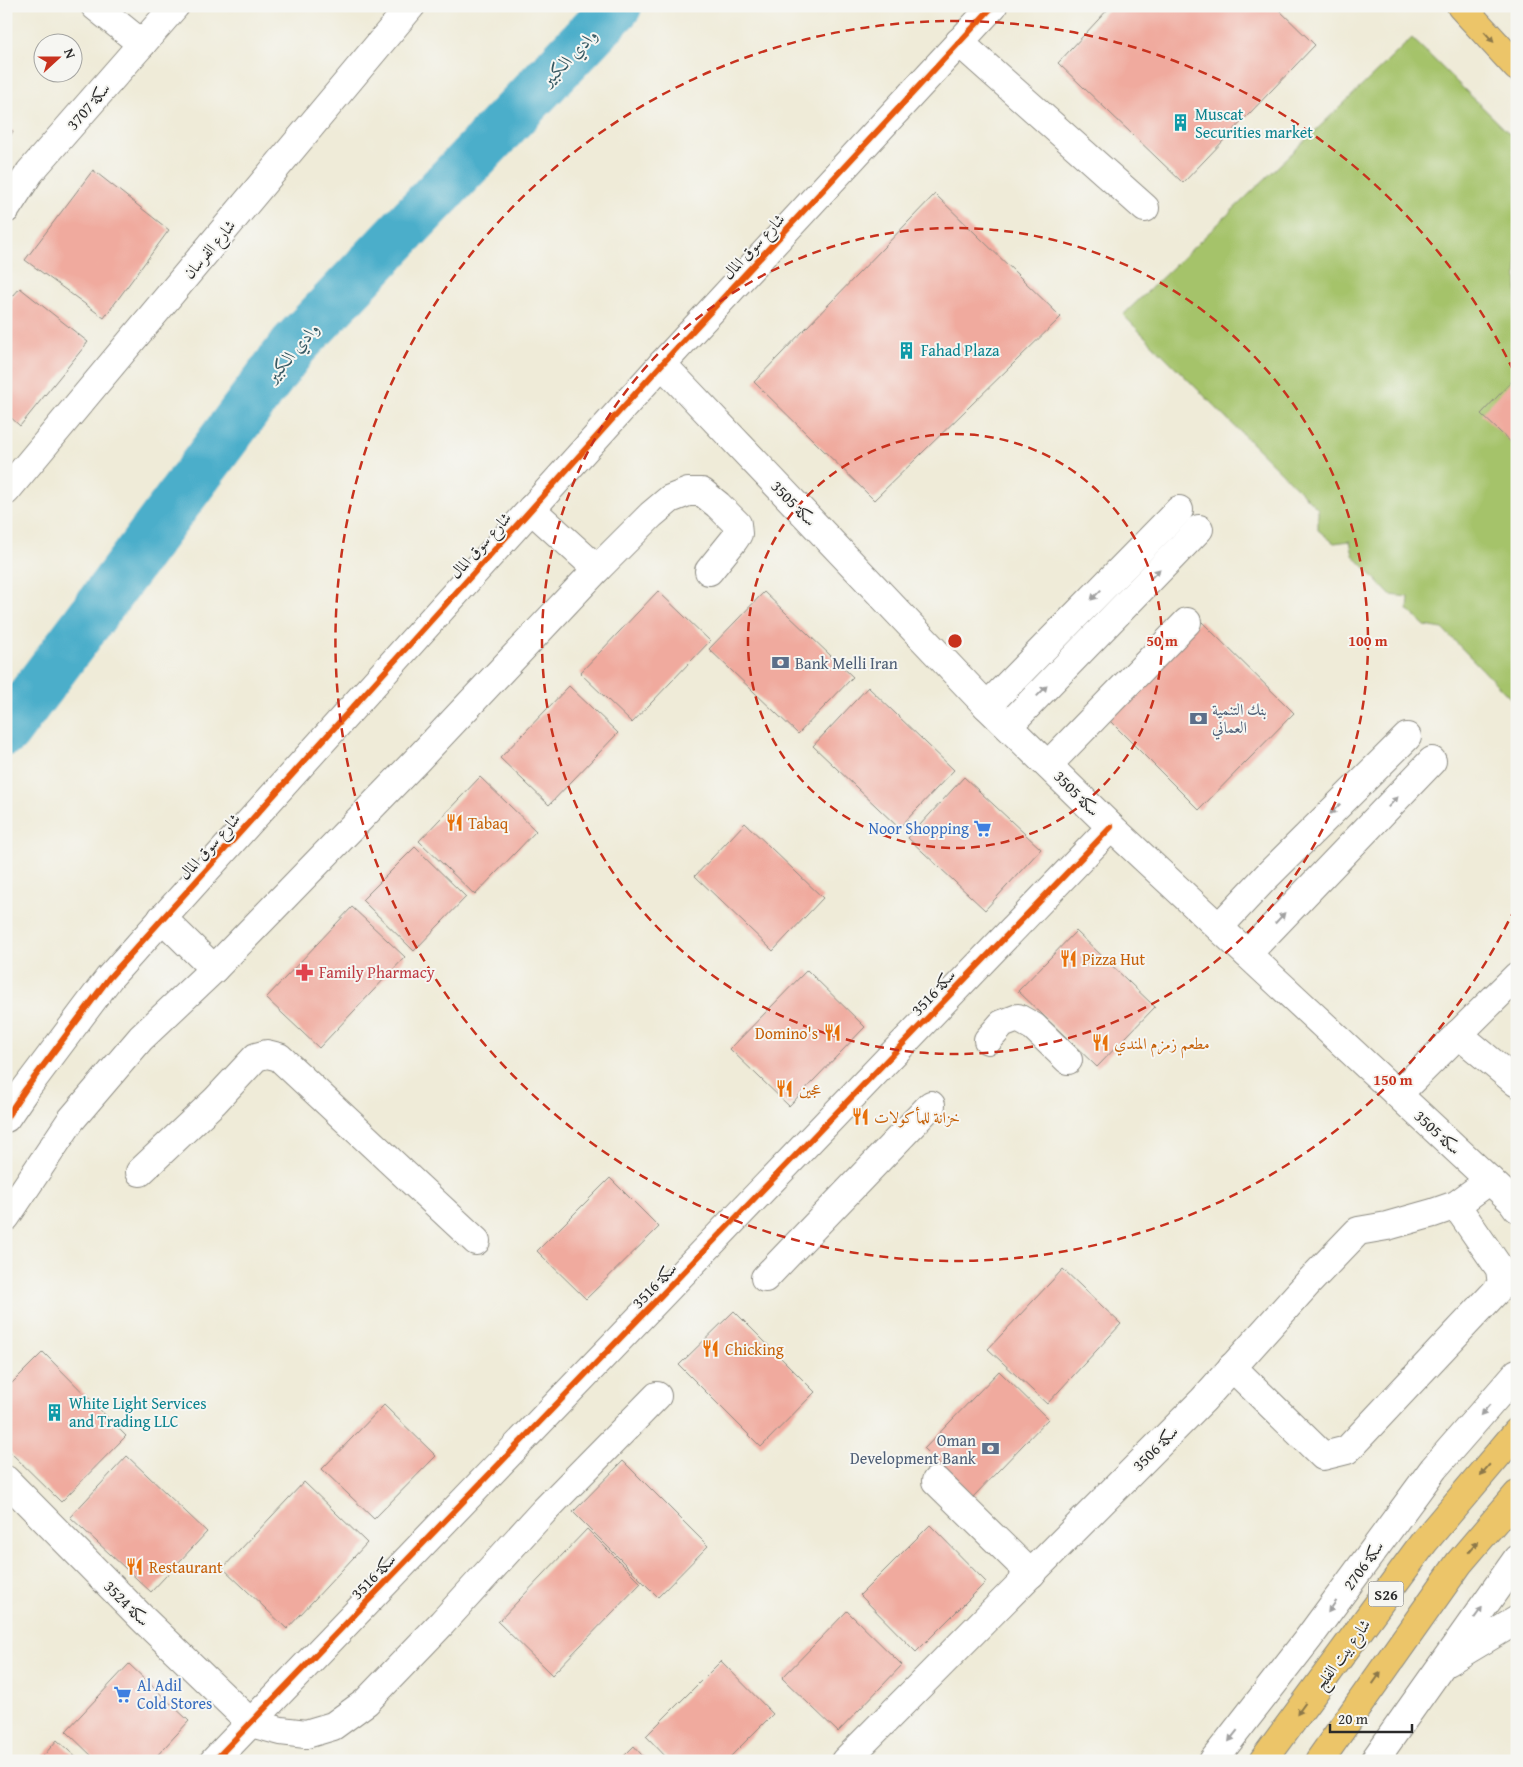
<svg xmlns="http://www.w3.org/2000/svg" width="1523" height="1767" font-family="'Gentium Book Plus',Amiri,serif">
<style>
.green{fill:#a5c36a;stroke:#68774a}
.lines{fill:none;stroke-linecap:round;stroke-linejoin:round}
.river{stroke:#4baeca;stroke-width:50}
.building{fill:#f0aa9e}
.minor-casing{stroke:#8d8b82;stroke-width:30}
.major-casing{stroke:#8d8b82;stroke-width:30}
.minor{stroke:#fff;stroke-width:28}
.major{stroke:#ecc569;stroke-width:28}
.cycleway-casing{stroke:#f6f6f2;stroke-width:9}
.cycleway{stroke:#e8590c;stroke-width:6}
.oneway{fill:#8c784a}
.oneway2{fill:#a0a0a0}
.ring{fill:none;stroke:#c8321e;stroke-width:2.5;stroke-dasharray:9 6}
.labels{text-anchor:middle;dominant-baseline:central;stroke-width:4;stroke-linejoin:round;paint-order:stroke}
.shield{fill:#f6f6f2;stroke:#686867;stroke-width:1}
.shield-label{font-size:15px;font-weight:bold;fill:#2b2b2b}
.street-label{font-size:16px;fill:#2b2b2b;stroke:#f6f6f2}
.culture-label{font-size:16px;fill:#0d838f;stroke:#f6f6f2;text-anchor:start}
.service-label{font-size:16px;fill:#4e5e75;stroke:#f6f6f2;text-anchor:start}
.food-label{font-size:16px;fill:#c56008;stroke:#f6f6f2;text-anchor:start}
.shop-label{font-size:16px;fill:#366cbe;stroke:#f6f6f2;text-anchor:end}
.health-label{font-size:16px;fill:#be3a42;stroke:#f6f6f2;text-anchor:start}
.water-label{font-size:18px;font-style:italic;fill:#365963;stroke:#f6f6f2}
.centre{fill:#c8321e;stroke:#f6f6f2;stroke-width:2.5}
.ring-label{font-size:15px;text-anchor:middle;font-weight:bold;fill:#c8321e;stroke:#f6f6f2;stroke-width:4;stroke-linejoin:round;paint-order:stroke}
</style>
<rect width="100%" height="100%" fill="#f6f6f2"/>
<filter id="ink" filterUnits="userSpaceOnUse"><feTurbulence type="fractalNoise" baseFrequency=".02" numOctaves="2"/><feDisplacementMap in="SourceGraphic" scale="10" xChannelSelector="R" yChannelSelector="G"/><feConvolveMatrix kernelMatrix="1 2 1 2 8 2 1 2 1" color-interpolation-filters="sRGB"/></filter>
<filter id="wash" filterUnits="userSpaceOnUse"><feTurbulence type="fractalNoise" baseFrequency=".0096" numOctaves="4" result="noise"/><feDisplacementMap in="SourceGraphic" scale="20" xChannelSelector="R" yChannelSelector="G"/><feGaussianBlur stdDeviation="1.12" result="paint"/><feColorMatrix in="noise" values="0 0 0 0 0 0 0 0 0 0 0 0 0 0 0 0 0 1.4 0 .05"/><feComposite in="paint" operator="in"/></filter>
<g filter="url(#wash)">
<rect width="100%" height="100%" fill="#efebd8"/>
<polygon class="green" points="1412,38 1517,141 1517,705 1443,629 1425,626 1408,610 1409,597 1390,595 1353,555 1350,541 1334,543 1318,530 1318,509 1123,315"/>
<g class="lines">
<polyline class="river" points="6,731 294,345 617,6"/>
</g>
<g id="blocks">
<g class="building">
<polygon points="1111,6 1275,6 1315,45 1183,183 1058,63"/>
<polygon points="6,127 13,131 6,144"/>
<polygon points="93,170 169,230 104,318 25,260"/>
<polygon points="935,194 1061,317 874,500 754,382"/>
<polygon points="20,288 88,342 20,426 6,413 6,304"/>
<polygon points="1513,380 1517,384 1517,448 1481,414"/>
<polygon points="658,591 710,641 632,723 580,673"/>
<polygon points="764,592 853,677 798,734 709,649"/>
<polygon points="1200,620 1294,713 1199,810 1105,716"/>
<polygon points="569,686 618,733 549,805 500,758"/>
<polygon points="868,687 954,770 899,828 813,746"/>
<polygon points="480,777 536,831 475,895 419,841"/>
<polygon points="964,777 1041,849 985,910 908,838"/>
<polygon points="745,823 823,898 773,951 695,876"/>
<polygon points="415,847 466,897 414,951 362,900"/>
<polygon points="352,907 405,957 319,1048 266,998"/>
<polygon points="1076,931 1155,1007 1097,1067 1018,991"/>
<polygon points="807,970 865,1027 789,1106 730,1049"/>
<polygon points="610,1178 659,1227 586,1299 537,1251"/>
<polygon points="1063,1269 1121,1324 1047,1404 988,1349"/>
<polygon points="734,1311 815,1392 761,1447 679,1365"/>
<polygon points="43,1352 126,1436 61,1502 6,1448 6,1389"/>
<polygon points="999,1371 1048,1419 973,1497 924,1449"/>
<polygon points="384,1405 436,1456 374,1519 322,1469"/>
<polygon points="127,1456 207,1532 151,1592 70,1517"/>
<polygon points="623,1461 708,1546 658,1597 573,1512"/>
<polygon points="304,1482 367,1543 287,1629 223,1568"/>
<polygon points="930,1525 986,1582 916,1652 860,1595"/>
<polygon points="587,1529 641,1583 552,1675 498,1622"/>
<polygon points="847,1611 902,1665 838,1732 782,1678"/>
<polygon points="721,1661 773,1714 726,1761 670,1761 646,1736"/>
<polygon points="129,1664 189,1721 152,1761 97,1761 66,1731"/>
<polygon points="57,1740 80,1761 39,1761"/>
<polygon points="634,1746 647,1761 619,1761"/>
</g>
</g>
</g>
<g filter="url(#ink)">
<use href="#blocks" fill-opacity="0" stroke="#8d8b82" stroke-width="1"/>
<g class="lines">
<defs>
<g id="minor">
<polyline points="95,6 142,44"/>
<polyline points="959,42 1145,208"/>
<polyline points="6,209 30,172 175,6"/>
<polyline points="662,364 987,706 1111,827 1512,1201 1517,1208"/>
<polyline points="6,491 411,6"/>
<polyline points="597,569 651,515 670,499 688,492 702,492 718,505 737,524 738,534 734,540 709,571"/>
<polyline points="987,706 1179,510"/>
<polyline points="1008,726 1199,529"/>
<polyline points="1048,765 1187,622"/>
<polyline points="162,918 214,969"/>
<polyline points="1219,927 1266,877 1407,737"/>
<polyline points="1247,954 1432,761"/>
<polyline points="1458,1034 1517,1083"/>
<polyline points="988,1040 1002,1024 1018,1018 1034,1027 1068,1060"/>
<polyline points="1398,1094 1517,976"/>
<polyline points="6,1118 25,1090 109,978 662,364 993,6"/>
<polyline points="140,1172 215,1101 256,1057 267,1054 279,1057 476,1241"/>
<polyline points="6,1217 71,1120 141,1038 214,969 416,761 597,569 531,509"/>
<polyline points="765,1278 931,1105"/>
<polyline points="1232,1367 1323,1456 1347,1450 1502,1285 1500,1269 1456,1205"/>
<polyline points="6,1480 144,1620 251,1723 281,1731 306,1734 333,1726 366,1702 442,1623 543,1512 657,1396"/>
<polyline points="936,1481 1031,1574"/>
<polyline points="1447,1662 1517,1620"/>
<polyline points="214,1761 1111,827"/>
<polyline points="845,1761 1203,1400 1309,1282 1358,1231 1387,1226 1433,1213 1456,1205 1490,1180"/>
<polyline points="1213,1761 1308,1639 1434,1468 1517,1373"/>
<polyline points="1374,1761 1517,1559"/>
</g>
<g id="major">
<polyline points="1461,6 1517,67"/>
<polyline points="1263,1761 1424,1542 1517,1432"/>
<polyline points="1319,1761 1459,1563 1517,1495"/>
</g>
</defs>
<use href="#minor" class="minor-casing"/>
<use href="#major" class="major-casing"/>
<use href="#minor" class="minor"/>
<use href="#major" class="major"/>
<defs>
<g id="cycleway">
<polyline points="6,1118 25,1090 109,978 662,364 993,6"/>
<polyline points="214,1761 1111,827"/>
</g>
</defs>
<use href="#cycleway" class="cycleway-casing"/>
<use href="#cycleway" class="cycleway"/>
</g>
<defs><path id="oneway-solid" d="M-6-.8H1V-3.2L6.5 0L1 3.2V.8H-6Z" transform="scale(1.25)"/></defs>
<g class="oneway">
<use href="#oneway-solid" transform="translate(1489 37) rotate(48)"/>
<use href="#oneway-solid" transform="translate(1485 1470) rotate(130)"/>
<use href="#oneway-solid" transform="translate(1473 1547) rotate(-50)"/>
<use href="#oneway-solid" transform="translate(1377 1678) rotate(-55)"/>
<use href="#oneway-solid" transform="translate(1301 1709) rotate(126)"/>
</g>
<g class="oneway2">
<use href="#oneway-solid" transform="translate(1155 574) rotate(-46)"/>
<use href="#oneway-solid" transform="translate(1096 595) rotate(134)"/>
<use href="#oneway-solid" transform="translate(1042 691) rotate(-46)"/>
<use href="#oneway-solid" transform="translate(1393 802) rotate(-46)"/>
<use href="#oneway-solid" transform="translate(1335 809) rotate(135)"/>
<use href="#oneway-solid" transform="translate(1280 918) rotate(-47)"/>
<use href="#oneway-solid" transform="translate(1485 1410) rotate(131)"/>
<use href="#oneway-solid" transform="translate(1332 1607) rotate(126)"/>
<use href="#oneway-solid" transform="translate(1478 1613) rotate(-54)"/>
<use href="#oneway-solid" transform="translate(1233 1736) rotate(128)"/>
</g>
</g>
<g class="ring">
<circle cx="955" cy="641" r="207"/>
<circle cx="955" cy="641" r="413"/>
<path d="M1515 908A620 620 0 1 1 1515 374"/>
</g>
<defs>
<symbol id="building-bare" viewBox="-9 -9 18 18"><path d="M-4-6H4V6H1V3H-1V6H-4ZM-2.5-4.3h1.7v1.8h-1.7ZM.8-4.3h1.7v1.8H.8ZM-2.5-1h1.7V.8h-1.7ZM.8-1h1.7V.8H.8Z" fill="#0f9aa8" stroke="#f6f6f2" stroke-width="2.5" paint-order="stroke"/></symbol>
<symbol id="bank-bare" viewBox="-9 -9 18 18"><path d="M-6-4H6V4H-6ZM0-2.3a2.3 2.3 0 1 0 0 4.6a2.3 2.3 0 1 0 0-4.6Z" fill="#5c6f8a" stroke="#f6f6f2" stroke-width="2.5" paint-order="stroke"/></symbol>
<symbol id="restaurant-bare" viewBox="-9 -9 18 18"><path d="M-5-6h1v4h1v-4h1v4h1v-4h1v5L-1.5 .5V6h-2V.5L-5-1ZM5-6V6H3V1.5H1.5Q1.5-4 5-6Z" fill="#e8710a" stroke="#f6f6f2" stroke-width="2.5" paint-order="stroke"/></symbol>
<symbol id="supermarket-bare" viewBox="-9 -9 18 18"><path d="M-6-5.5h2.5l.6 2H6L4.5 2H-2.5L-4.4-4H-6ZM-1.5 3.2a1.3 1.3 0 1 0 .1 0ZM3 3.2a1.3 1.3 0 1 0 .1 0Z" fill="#3f7fe0" stroke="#f6f6f2" stroke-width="2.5" paint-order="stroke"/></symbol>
<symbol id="pharmacy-bare" viewBox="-9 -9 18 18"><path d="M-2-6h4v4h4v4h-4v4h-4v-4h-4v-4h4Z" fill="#e0444e" stroke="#f6f6f2" stroke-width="2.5" paint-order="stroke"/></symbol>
</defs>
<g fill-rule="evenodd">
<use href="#building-bare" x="1168" y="110" width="25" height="25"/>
<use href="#building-bare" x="894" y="338" width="25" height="25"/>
<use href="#bank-bare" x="768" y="650" width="25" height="25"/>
<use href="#bank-bare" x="1186" y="706" width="25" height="25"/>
<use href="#restaurant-bare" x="442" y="810" width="25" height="25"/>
<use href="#supermarket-bare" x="970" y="816" width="25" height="25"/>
<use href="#restaurant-bare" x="1056" y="946" width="25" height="25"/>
<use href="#pharmacy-bare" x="292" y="960" width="25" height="25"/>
<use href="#restaurant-bare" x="820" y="1020" width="25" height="25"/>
<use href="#restaurant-bare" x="1088" y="1030" width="25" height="25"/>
<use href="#restaurant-bare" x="772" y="1076" width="25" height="25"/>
<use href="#restaurant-bare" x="848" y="1104" width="25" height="25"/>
<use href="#restaurant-bare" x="698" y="1336" width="25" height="25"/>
<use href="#building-bare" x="42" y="1400" width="25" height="25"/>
<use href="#bank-bare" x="978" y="1436" width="25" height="25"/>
<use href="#restaurant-bare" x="122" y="1554" width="25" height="25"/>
<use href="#supermarket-bare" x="110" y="1682" width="25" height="25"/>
</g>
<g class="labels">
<rect class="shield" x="1368.5" y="1581.5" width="35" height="25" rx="4"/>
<g class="shield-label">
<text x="1386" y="1594">S26</text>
</g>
<g class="street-label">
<text transform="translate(88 106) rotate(-49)">سكة 3707</text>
<text transform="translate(753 246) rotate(-47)">شارع سوق المال</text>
<text transform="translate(209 249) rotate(-50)">شارع الفرسان</text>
<text transform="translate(794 503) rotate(46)">سكة 3505</text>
<text transform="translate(480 545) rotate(-48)">شارع سوق المال</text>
<text transform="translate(1077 793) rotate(45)">سكة 3505</text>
<text transform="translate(209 846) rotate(-48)">شارع سوق المال</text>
<text transform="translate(933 992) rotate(-47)">سكة 3516</text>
<text transform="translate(1438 1132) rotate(43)">سكة 3505</text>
<text transform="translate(654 1285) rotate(-46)">سكة 3516</text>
<text transform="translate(1155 1448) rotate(-45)">سكة 3506</text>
<text transform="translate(1363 1565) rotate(-54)">سكة 2706</text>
<text transform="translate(373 1576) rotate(-46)">سكة 3516</text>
<text transform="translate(127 1603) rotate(45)">سكة 3524</text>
<text transform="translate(1342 1654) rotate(-54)">شارع بيت الفلج</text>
</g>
<g class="culture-label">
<text x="1195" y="114">Muscat<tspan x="1195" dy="18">Securities market</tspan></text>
<text x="921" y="350">Fahad Plaza</text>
<text x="69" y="1403">White Light Services<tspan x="69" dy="18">and Trading LLC</tspan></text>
</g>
<g class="service-label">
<text x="795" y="663">Bank Melli Iran</text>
<text x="1212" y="709">بنك التنمية<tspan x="1212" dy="18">العماني</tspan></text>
<text x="976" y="1440" text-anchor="end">Oman<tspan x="976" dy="18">Development Bank</tspan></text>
</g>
<g class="food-label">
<text x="468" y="823">Tabaq</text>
<text x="1082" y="959">Pizza Hut</text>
<text x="818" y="1033" text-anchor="end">Domino's</text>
<text x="1114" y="1043">مطعم زمزم المندي</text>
<text x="799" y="1089">عجين</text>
<text x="874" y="1117">خزانة للمأكولات</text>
<text x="725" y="1349">Chicking</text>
<text x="149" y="1567">Restaurant</text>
</g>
<g class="shop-label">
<text x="969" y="828">Noor Shopping</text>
<text x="137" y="1685" text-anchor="start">Al Adil<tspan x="137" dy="18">Cold Stores</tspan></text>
</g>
<g class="health-label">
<text x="319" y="972">Family Pharmacy</text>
</g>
<g class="water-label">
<text transform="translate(569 57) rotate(-46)">وادي الكبير</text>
<text transform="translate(292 352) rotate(-50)">وادي الكبير</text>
</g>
</g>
<circle cx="955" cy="641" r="8" class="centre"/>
<g class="ring-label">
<text x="1162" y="646">50 m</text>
<text x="1368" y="646">100 m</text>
<text x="1393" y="1085">150 m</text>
</g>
<rect width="1523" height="1767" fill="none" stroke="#f6f6f2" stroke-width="25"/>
<g transform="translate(58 58) rotate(69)"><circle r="24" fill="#f6f6f2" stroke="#a5a5a2"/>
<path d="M0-4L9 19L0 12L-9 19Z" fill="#c8321e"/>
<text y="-8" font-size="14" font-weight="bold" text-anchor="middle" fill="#2b2b2b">N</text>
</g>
<path d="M1330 1724v8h82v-8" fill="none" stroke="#2b2b2b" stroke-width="2.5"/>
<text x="1338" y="1724" font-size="15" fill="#2b2b2b" stroke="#f6f6f2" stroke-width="4" paint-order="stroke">20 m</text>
</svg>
